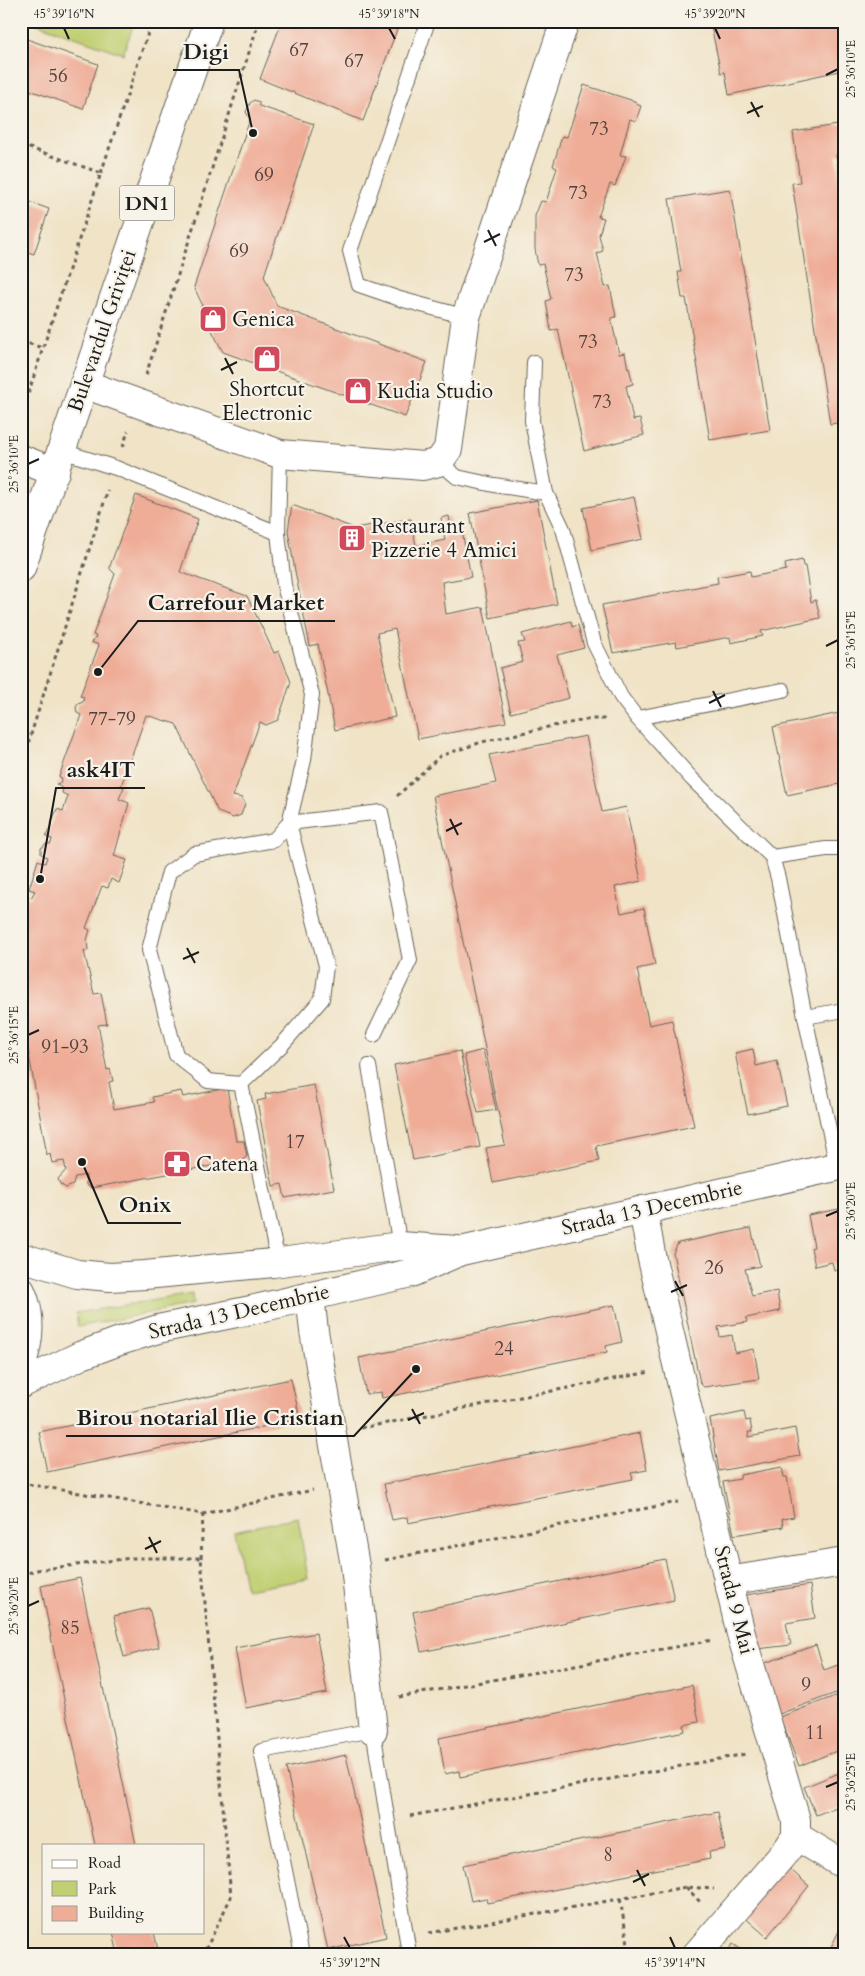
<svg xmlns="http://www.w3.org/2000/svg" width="865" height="1976" font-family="Cardo,serif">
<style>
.green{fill:#c0cf71;stroke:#6e7646}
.building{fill:#efad98}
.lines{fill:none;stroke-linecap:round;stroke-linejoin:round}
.lane-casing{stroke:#666258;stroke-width:16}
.street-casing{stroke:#666258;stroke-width:30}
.secondary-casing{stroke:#666258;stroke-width:30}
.primary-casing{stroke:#666258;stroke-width:30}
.path{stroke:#666258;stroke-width:3;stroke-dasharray:4 4;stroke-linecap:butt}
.lane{stroke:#fff;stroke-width:14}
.street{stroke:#fff;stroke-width:28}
.secondary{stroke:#fff;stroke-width:28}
.primary{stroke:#fff;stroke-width:28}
.ticks{fill:none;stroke:#1c1c1c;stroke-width:2}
.labels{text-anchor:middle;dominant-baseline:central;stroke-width:4.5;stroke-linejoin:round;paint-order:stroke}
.number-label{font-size:19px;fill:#51403b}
.shield{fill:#f7f3e8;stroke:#5e5c59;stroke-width:1}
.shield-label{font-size:20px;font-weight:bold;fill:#1c1c1c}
.poi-label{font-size:21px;fill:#1c1c1c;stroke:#f7f3e8;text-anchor:start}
.street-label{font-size:21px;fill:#1c1c1c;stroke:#f7f3e8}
.leader{fill:none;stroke:#1c1c1c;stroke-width:2}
.callout-dot{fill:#1c1c1c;stroke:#f7f3e8;stroke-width:2}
.callout-label{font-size:22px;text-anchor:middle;font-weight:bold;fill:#1c1c1c;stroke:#f7f3e8;stroke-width:4.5;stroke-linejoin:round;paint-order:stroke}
.neatline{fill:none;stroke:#1c1c1c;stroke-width:2}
.ticks-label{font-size:12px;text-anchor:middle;fill:#1c1c1c}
</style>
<rect width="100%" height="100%" fill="#f7f3e8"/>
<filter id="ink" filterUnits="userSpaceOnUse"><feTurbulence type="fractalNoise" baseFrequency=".02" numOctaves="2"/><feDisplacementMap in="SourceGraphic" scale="10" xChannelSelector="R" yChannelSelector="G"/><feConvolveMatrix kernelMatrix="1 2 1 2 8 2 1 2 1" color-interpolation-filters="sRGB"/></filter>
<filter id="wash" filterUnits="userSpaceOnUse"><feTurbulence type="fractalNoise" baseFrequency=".0096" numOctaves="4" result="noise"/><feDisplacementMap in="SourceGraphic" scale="20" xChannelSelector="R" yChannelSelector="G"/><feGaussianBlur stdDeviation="1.12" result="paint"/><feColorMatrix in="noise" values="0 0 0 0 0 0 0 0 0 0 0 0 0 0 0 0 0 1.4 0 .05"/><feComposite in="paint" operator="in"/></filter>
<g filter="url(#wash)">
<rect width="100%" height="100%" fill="#f0e3c6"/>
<g class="green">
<polygon points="29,21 135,21 123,54"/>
<polygon points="192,1294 193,1304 78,1327 76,1313"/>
<polygon points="298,1517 308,1579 246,1590 234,1531"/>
</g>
<g id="blocks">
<g class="building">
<polygon points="282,21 400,21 363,121 260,79"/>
<polygon points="710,21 844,21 844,70 729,95 725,72 721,73"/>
<polygon points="21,37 98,64 83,109 21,87"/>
<polygon points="584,85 637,102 636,104 641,106 636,121 630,119 620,155 626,156 615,186 610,184 598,217 604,218 599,235 603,251 597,253 605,287 610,286 616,317 611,318 619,354 625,353 628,369 629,368 633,384 626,386 633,420 640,419 644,435 584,451 558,329 551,331 546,301 551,299 543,264 538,265 535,249 535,216 541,201 546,202 557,168 553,166 562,136 567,137"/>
<polygon points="254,100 259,102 259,106 314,124 264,276 277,306 427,362 405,417 223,352 205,317 202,315 200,310 202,304 194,287 250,119 246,112 250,103"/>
<polygon points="844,124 844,154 836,155 844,202 844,422 830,424 792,183 800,182 793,132"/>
<polygon points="730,189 770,430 710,440 686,298 682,298 678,272 681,272 669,199"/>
<polygon points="21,199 49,209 34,254 21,250"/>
<polygon points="136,495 198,519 180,572 247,596 274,653 279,651 291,682 278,720 266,725 260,722 233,796 242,798 245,804 241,815 233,818 218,812 176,724 146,715 121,786 124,787 119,799 129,803 114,856 127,860 119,883 111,879 108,888 102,886 86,928 90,930 87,940 88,950 84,951 94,994 101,993 107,1024 98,1025 107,1070 110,1069 113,1081 109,1082 114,1109 154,1102 152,1097 181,1091 183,1097 227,1088 236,1141 244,1141 247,1156 243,1160 91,1188 86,1185 86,1175 75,1177 73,1185 66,1188 60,1184 58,1179 66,1170 64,1161 52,1163 50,1154 47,1155 21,1011 21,896 22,893 31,898 35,891 29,889 38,860 45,863 47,857 41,854 41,848 46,844 51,844 52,839 46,837 57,809 63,811 68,796 62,793 63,789 56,784 60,783 62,778 59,777 81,715 77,713 76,707 78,704 83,702 84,697 80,696 99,645 91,642 94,640 96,636 93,635 115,574 110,569 110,566"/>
<polygon points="634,497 643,539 592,550 583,508"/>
<polygon points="537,500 557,604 490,618 470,513"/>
<polygon points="292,505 354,528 411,519 416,546 445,540 441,518 449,516 452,534 462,531 471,577 442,582 446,614 483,607 506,722 418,739 395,629 377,633 395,717 335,730 318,644 310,646 295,571 288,531"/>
<polygon points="802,560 803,566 805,566 811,602 816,600 820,618 761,631 763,636 731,643 730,637 677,647 676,642 613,653 602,605 718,583 717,577 750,571 751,577 786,570 785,564"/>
<polygon points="571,621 572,627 578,625 584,648 557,655 569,698 511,713 500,668 523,662 518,643 525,642 522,634"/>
<polygon points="844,712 844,783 787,795 773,727"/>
<polygon points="586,736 602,812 626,807 641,881 615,887 621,913 644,908 655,965 637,969 649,1025 672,1020 694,1126 596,1146 599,1161 493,1183 486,1148 505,1145 433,796 496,783 489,755"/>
<polygon points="753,1049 756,1066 777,1061 787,1106 748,1114 735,1053"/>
<polygon points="483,1050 496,1110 478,1113 464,1055"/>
<polygon points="460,1051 480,1147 413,1160 394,1065"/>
<polygon points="314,1085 334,1189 285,1198 282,1184 273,1186 257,1101 266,1099 265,1094"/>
<polygon points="844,1208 844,1268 834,1270 832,1262 815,1266 811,1248 814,1247 808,1215"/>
<polygon points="751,1228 760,1266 745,1269 752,1296 777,1291 780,1311 746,1318 747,1322 718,1327 720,1337 732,1335 735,1353 754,1349 759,1379 704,1387 700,1383 673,1253 678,1243"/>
<polygon points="614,1305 622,1342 606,1346 607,1352 382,1398 381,1392 366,1394 359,1358"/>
<polygon points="291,1379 300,1419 47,1472 39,1432"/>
<polygon points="744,1412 746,1421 750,1420 752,1432 748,1432 749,1437 795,1428 800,1456 719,1471 710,1419"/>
<polygon points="640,1433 647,1470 631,1473 633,1479 408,1523 407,1517 392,1520 384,1484"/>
<polygon points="782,1467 784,1477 787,1477 794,1517 782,1519 783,1527 734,1535 723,1482 740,1479 740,1475"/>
<polygon points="665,1559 674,1600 421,1652 413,1612"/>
<polygon points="80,1578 94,1644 136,1845 95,1845 54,1652 41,1586"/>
<polygon points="810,1585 815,1618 786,1623 791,1645 757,1649 746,1595"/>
<polygon points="149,1608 159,1647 124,1657 114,1616"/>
<polygon points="316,1633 327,1693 246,1708 235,1648"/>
<polygon points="816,1645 824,1670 838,1665 844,1679 844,1690 779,1714 762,1664"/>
<polygon points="692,1685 699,1722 684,1725 685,1731 460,1777 459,1771 445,1774 439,1738"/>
<polygon points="838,1695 842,1704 844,1703 844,1748 799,1766 780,1717"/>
<polygon points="346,1755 386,1937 328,1950 286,1768"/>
<polygon points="844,1771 844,1804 816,1815 804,1787"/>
<polygon points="718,1812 725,1849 709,1852 710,1859 487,1903 486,1898 471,1901 463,1865"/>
<polygon points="784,1864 809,1886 767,1937 742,1915"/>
<polygon points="844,1921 844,1955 827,1955"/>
<polygon points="113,1932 154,1932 159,1955 118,1955"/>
<polygon points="733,1944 749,1955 737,1955 729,1949"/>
</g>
</g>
</g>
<g filter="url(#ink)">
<use href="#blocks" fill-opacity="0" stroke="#666258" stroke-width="1"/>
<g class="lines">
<defs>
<g id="lane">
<polyline points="428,21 350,251 359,285 400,299 466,317"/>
<polyline points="534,362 532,421 546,493 563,529 594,643 621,697 637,718 783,690"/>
<polyline points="62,451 116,468 278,533"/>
<polyline points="439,462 457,477 494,485 546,493"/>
<polyline points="637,718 692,779 772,857 778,878 805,1017 837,1166"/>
<polyline points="772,857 826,849 844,849"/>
<polyline points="805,1017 844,1010"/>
<polyline points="369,1066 400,1246"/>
<polyline points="241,1084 281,1046 322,999 326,966 289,823 381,812 410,960 374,1035"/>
<polyline points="278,1262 241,1084 208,1081 176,1055 149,950 169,872 194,854 274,840 289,823 304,760 312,695 284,585 278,533 280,454"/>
<polyline points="302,1955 261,1751 373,1730 409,1953 403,1955"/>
</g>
<g id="street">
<polyline points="84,384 280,454 423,466 439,462 448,449 466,317 565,21"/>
<polyline points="21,459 55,472"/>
<polyline points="643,1210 652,1259 741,1634 796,1820 796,1836 787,1850 696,1955"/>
<polyline points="310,1296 314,1331 355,1566 373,1730"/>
<polyline points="728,1581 844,1562"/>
<polyline points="796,1836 844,1865"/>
</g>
<g id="secondary">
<polyline points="21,1257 77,1274 110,1277 145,1275 273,1263 400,1246 457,1250"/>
<polyline points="21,1384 82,1355 117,1342 158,1329 251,1310 411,1273 461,1251 844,1165"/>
</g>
<g id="primary">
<polyline points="21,568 209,21"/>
<path d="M21,1291C32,1314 30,1342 21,1365"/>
</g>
</defs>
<use href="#lane" class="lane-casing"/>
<use href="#street" class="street-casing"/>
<use href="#secondary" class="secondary-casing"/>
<use href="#primary" class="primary-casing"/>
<g class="path">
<polyline points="21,145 101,173 43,348 21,341"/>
<polyline points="101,173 152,21"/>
<polyline points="146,375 259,21"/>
<polyline points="21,416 43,348"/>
<polyline points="123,447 128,431"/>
<polyline points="21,766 108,490"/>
<polyline points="397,796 440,756 482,742 548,727 591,719 608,719"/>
<polyline points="361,1428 650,1372"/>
<polyline points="21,1483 203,1514 313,1490"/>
<polyline points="201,1558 203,1514"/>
<polyline points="385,1560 678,1502"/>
<polyline points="21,1575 37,1570 132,1558 201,1558 231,1897 203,1955"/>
<polyline points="399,1697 713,1640"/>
<polyline points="410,1816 746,1754"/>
<polyline points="686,1887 701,1903"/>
<polyline points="620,1899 630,1955"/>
<polyline points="429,1933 686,1887 714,1889"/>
</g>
<use href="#lane" class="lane"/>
<use href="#street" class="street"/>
<use href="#secondary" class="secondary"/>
<use href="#primary" class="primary"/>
</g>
</g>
<path class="ticks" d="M64,28L69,39M389,28L395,39M715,28L720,39M826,75L838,69M751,102L759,117M747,113L763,106M488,230L496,246M484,242L500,234M225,358L233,374M221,370L237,362M28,464L39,459M826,646L838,640M713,691L721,707M709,703L725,695M450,819L458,835M446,831L462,823M187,948L195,963M183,959L199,952M28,1035L39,1030M826,1216L838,1211M675,1281L683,1296M671,1292L687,1285M412,1409L420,1424M408,1420L424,1413M149,1537L157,1553M145,1549L161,1541M28,1606L39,1601M826,1787L838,1782M637,1870L645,1886M633,1882L649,1874M344,1937L350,1948M670,1937L675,1948"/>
<defs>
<symbol id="shop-square" viewBox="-11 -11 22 22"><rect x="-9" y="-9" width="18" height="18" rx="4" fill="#d1495b" stroke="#f7f3e8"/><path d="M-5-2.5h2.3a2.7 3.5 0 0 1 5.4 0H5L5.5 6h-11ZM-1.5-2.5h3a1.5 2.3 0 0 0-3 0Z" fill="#fff"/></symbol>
<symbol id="building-square" viewBox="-11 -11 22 22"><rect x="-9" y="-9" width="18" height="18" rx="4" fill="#d1495b" stroke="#f7f3e8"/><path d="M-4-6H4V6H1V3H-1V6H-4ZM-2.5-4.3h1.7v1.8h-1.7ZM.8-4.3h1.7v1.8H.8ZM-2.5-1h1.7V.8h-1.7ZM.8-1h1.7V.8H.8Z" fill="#fff"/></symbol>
<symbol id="pharmacy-square" viewBox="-11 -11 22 22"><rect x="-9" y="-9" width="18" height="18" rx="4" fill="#d1495b" stroke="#f7f3e8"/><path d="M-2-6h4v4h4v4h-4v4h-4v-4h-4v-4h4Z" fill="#fff"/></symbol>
</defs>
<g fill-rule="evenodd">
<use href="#shop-square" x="197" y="303" width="32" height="32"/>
<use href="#shop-square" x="251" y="343" width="32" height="32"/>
<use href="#shop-square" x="342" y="375" width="32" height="32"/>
<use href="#building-square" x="336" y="522" width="32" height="32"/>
<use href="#pharmacy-square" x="161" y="1148" width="32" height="32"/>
</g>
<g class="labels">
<g class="number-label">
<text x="299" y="50">67</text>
<text x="354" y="61">67</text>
<text x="58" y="76">56</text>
<text x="599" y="129">73</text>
<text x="264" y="175">69</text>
<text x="578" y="193">73</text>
<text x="239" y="251">69</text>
<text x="574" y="275">73</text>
<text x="588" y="342">73</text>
<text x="602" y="402">73</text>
<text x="112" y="719">77-79</text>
<text x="65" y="1047">91-93</text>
<text x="295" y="1142">17</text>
<text x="714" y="1268">26</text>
<text x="504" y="1349">24</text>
<text x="70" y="1628">85</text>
<text x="806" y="1685">9</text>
<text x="815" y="1733">11</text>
<text x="608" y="1855">8</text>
</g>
<rect class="shield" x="119.5" y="185.5" width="55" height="35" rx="4"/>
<g class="shield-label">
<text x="147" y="203">DN1</text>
</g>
<g class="poi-label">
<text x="232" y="319">Genica</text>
<text x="267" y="389" text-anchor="middle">Shortcut<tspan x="267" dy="24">Electronic</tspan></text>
<text x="377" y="391">Kudia Studio</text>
<text x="371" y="526">Restaurant<tspan x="371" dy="24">Pizzerie 4 Amici</tspan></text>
<text x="196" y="1164">Catena</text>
</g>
<g class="street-label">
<text transform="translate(102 331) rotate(-71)">Bulevardul Griviței</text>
<text transform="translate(652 1208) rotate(-13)">Strada 13 Decembrie</text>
<text transform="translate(239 1312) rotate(-13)">Strada 13 Decembrie</text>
<text transform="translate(734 1600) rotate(76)">Strada 9 Mai</text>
</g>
</g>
<path class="leader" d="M253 133L239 70H173M98 672L138 621H335M40 879L56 788H145M82 1162L108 1223H181M416 1369L354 1436H66"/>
<g class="callout-dot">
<circle cx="253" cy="133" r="5"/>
<circle cx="98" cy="672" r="5"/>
<circle cx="40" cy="879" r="5"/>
<circle cx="82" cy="1162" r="5"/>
<circle cx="416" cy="1369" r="5"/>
</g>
<g class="callout-label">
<text x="206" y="59">Digi</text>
<text x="236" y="610">Carrefour Market</text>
<text x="101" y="777">ask4IT</text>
<text x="145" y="1212">Onix</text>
<text x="210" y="1425">Birou notarial Ilie Cristian</text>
</g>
<rect width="865" height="1976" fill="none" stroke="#f7f3e8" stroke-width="55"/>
<rect x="42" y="1844" width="162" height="90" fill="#f7f3e8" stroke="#9f9d96"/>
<rect x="52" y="1860" width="25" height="8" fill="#ffffff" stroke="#9f9d96"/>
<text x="88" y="1868" font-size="15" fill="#1c1c1c">Road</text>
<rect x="52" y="1881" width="25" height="15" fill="#c0cf71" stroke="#9f9d96"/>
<text x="88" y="1894" font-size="15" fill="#1c1c1c">Park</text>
<rect x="52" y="1906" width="25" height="15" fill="#efad98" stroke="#9f9d96"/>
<text x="88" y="1918" font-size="15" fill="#1c1c1c">Building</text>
<rect x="28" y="28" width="810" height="1920" class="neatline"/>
<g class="ticks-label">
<text x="64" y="18">45°39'16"N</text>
<text x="389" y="18">45°39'18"N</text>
<text x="715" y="18">45°39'20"N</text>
<text transform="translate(851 69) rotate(-90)" y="4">25°36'10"E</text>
<text transform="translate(14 464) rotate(-90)" y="4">25°36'10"E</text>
<text transform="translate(851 640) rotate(-90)" y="4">25°36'15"E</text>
<text transform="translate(14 1035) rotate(-90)" y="4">25°36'15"E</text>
<text transform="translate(851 1211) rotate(-90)" y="4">25°36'20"E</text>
<text transform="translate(14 1606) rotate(-90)" y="4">25°36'20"E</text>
<text transform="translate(851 1782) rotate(-90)" y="4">25°36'25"E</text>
<text x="350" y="1967">45°39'12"N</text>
<text x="675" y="1967">45°39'14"N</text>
</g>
</svg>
